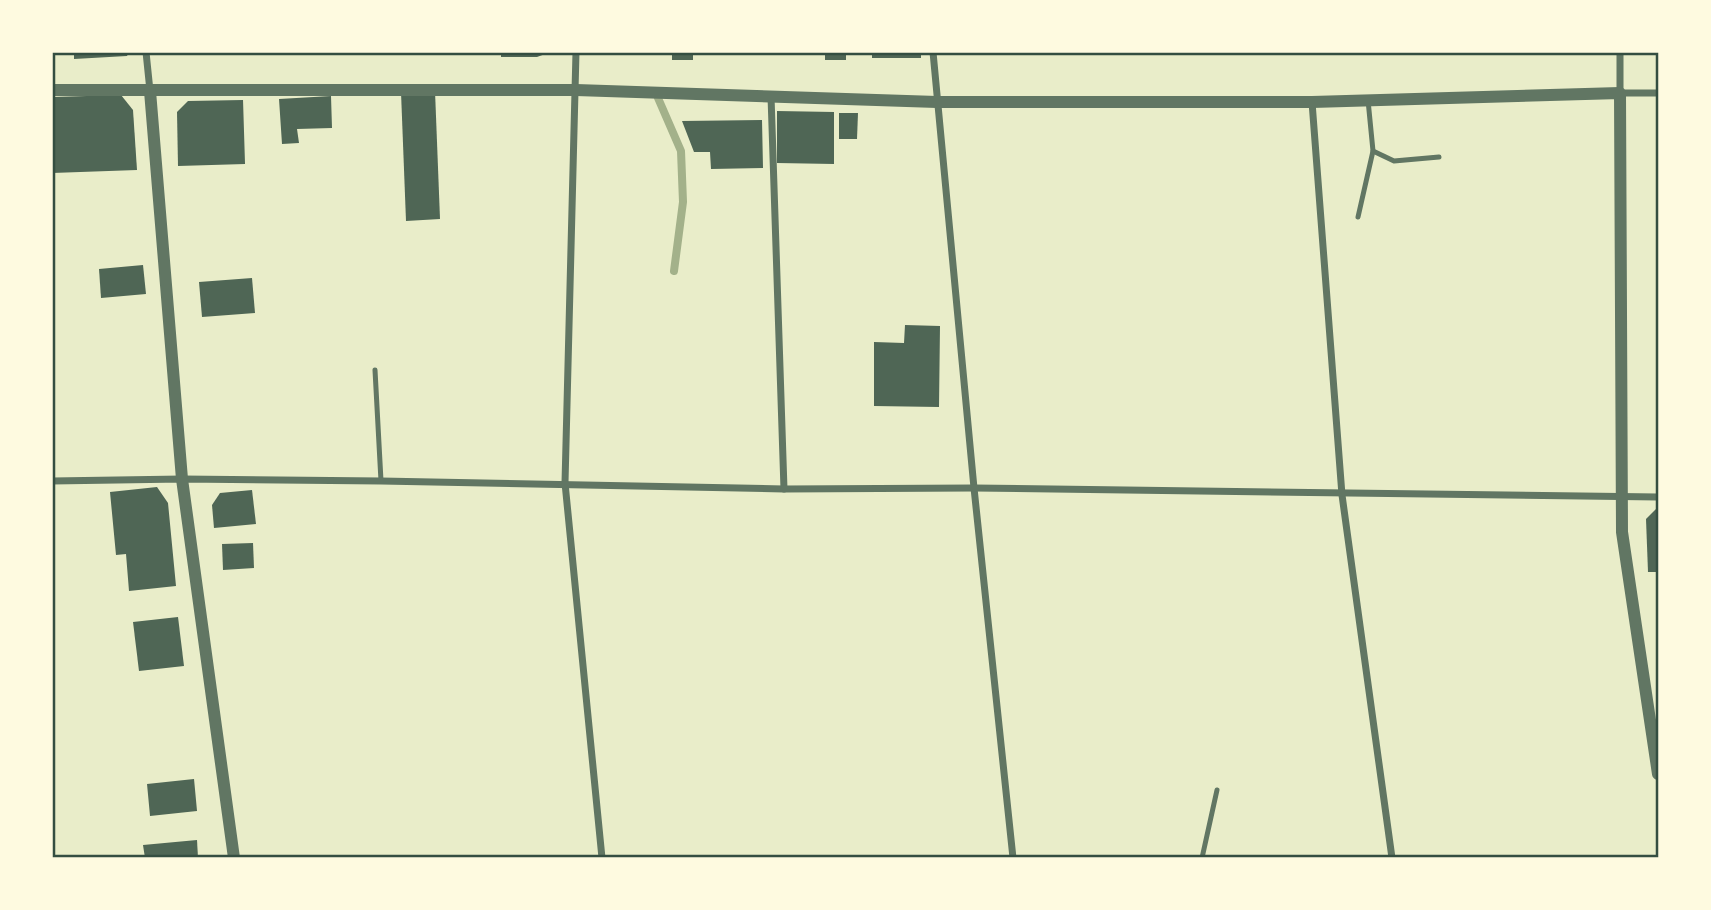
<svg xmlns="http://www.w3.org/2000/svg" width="1711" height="910" font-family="'Archivo Narrow',sans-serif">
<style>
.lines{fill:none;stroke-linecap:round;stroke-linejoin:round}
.stream{stroke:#a3b18a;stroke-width:8}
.building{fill:#4f6655}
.service{stroke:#617663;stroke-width:5}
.minor{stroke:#617663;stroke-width:7}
.tertiary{stroke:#617663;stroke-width:12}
.neatline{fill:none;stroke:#344e41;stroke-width:2.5}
</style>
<rect width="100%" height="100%" fill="#e9edc9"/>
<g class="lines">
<polyline class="stream" points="658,98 681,151 683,202 674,271"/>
</g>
<g class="building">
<polygon points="74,52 129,52 127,56 74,59"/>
<polygon points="501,52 548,52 548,53 537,57 501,57"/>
<rect x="672" y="52" width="21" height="8"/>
<rect x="825" y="52" width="21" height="8"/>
<rect x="872" y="52" width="49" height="6"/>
<polygon points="435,91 440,219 406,221 401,92"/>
<polygon points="121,95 133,110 137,170 52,173 52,97"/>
<polygon points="331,96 332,128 297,129 299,143 282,144 279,99"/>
<polygon points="243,100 245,164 178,166 177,112 188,101"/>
<polygon points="777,111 834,112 834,164 777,163"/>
<polygon points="839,113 858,113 857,139 839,139"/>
<polygon points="762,120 763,168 711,169 710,152 694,152 682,121"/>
<polygon points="143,265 146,294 101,298 99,269"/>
<polygon points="252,278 255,313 202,317 199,282"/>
<polygon points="905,325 940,326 939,407 874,406 874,342 904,343"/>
<polygon points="157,487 168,503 176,586 129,591 126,554 116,555 110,492"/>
<polygon points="252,490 256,524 214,528 212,505 220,493"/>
<polygon points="1656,509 1658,509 1658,572 1648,572 1646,519"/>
<polygon points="253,543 254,568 223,570 222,544"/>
<polygon points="178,617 184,666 139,671 133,622"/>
<polygon points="194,779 197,811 150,816 147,784"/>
<polygon points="197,840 198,858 145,858 143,845"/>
</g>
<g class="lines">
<g class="service">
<polyline points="1368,100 1373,151 1394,161 1439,157"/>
<polyline points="1358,217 1373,151"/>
<polyline points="375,370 381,481"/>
<polyline points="1202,858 1217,790"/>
</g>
<g class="minor">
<polyline points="146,52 150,91"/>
<polyline points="576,52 565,483 602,858"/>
<polyline points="933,52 974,488 1013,858"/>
<polyline points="1620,52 1620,93 1658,93"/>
<polyline points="771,96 784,489"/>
<polyline points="1312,102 1342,495 1392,858"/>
<polyline points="52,481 182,479 381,481 784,489 974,488 1658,497"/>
</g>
<g class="tertiary">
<polyline points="52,90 576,90 937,102 1312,102 1620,93 1622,532 1658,774"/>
<polyline points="150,91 182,479 234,858"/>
</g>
</g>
<rect width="1711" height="910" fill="none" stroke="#fefae0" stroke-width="108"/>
<rect x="54" y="54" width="1603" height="802" class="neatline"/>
</svg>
